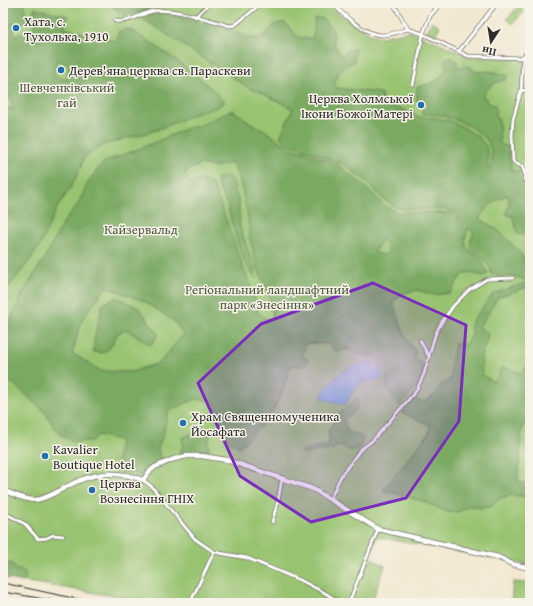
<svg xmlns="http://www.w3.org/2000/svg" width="533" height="606" font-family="'Gentium Book Plus',serif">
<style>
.green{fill:#98c370;stroke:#62774e}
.forest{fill:#7aa962;stroke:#526a46;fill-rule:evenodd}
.water{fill:#6eaee1;stroke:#4c6c86}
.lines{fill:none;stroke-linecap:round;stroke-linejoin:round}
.street-casing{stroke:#716d64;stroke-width:4.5}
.secondary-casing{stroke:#716d64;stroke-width:6}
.street{stroke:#fff;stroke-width:3}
.secondary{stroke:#fff;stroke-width:4.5}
.rail{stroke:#2b2b2b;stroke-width:1}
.marked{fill:#7b2cbf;fill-opacity:0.2;stroke:#7b2cbf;stroke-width:3;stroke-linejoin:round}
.poi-dot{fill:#1f6fb2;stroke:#f7f3e8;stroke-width:1.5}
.labels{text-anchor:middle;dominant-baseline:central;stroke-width:3;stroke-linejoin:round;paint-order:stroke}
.poi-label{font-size:13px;fill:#2b2b2b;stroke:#f7f3e8;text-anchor:start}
.park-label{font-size:13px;fill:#4c5940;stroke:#f7f3e8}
</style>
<rect width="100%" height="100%" fill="#f7f3e8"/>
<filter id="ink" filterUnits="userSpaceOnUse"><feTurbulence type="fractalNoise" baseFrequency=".025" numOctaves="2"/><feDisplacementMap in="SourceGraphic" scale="8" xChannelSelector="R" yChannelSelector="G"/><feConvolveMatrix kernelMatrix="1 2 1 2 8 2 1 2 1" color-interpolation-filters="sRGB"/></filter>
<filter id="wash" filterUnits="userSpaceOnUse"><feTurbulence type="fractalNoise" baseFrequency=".012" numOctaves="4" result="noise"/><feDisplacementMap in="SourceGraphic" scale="16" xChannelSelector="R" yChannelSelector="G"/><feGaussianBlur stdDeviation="0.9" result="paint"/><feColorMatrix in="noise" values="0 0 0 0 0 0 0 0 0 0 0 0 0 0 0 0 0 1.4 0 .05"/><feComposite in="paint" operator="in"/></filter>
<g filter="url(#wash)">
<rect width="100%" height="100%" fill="#f2e7cf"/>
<g class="green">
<polygon points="3,3 330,3 334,10 370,34 381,37 409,31 442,44 469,57 524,58 524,93 530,92 530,565 377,537 369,557 385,566 373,598 393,603 157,603 3,578"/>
<polygon points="519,6 524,11 513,24 507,19"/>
<polygon points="432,21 440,26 434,37 426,33"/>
<polygon points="513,582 530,583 530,603 513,603 511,602"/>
</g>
<g class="forest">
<path d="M3,3H24L27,22L12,24L15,35L27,34L36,40L45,39L34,32V8L68,16L64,28L116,41L119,31L129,29C163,50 197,73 225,102L215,108L199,112L157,130L106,144L84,157L81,167L70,189L58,206L40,245L28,263L3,294V107L13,109L10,97L3,94ZM57,60L70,65L66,80L53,75Z"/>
<polygon points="108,3 153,3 148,10 125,16"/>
<path d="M153,14H169L226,29L253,39L266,35L274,25L284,22L298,37L312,39L315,26L314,19L322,18L334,31C333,43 334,47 342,56L347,51L355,49L354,62C341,67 338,71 334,85L337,88L381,93L383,104L401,109L421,117L435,118L448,120L463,127L478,136L486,146L488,156V170L491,169C492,160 492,153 489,144C484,132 457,119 444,116C437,114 429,115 422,114V111L427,108V103L417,101V87C432,84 439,81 447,68L444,61L446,58H451L457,61V67L462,68L465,66L471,67L475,72L489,71L508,75L506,80C496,81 486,87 483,97L487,99V103L495,105L496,115L499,121L500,144L508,147L512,171L520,170L526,175L530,170V230L518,235L513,217L506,214L509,203L508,195C495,199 487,207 479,218L499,231L516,248L530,267V276L525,280L514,276L500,277L491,274C491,263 479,256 471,249L470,242L474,233L469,228C457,251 476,251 484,265C486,267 487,271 488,274L482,276L468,272L461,276L450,293L435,295L417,290L404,293L393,302C400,319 402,338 416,351L414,359L421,363L424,371L417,386L400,406C393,397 383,388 388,376L375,357L356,354L349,349L335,352L329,344L306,343L302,356L308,359L304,367L295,365L290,367C281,404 268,422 239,447L228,440L214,401L196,399L168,411L163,435L158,448L161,462L142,475L116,471L120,440L97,435L93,441H73L59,434L43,410L14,384L3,380V336L24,291L47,254L63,223L78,204L90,179L104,162L141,148L188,128L204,124L230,110L237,113L249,122L266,131L288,147L337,164L362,184L386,207L398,212L451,213L460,220L457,213L445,209H401L395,207L380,196L366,181L343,164L286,143L280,137L293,109L258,91L252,90L142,18ZM233,163L240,181L248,216L249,235L257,266L270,299L273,316L269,320L259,314C255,296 248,281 242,264C232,236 223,209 211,182L200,180L190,184L185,172L201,164L213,167ZM382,239L387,246L388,253L381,255L374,252ZM106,287L144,301L175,322L183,335L159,363L131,372L101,371L72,353L83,318Z"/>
<path d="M228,176L233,183L239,204L240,228L254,267L256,279C241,263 233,226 227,205C224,196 218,189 216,179Z"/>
<polygon points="530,281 530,286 498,297 486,317 478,327 488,333 487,340 481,355 482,375 494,382 503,367 522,373 530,361 530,422 522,427 518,482 530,483 530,497 511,495 500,498 492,506 483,508 470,506 458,512 447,512 425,502 383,490 429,433 430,425 402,413 413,399 425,402 436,394 441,385 448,382 451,376 451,365 455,344 465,345 473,333 470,329 473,320 493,294"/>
<polygon points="117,297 139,308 158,334 151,345 127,330 118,333 110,348 103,353 93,352 95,335 103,304"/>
<path d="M358,396C359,405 356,409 351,415L347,416L344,419C347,437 349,430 362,437V442L360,447L352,450H348L346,448L338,446L332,449L303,454L302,452L303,450L328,444L330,439L328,431L332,426L336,416L344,410Z"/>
<polygon points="200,427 204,427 210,436 208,444 209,450 179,453 183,446 182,438 198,431"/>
<polygon points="7,562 12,564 16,570 21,570 25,572 25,581 23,582 3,578 3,564 6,564"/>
</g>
<path class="water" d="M369,361C375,363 382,371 383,377L381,380L362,382L354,389L345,405L322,398C322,387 345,369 355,365C360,363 365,365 369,361Z"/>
</g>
<g filter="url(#ink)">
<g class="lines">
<defs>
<g id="street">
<path d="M333,3C342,15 367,36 383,35C391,35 400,31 408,29"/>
<polyline points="393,3 408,29 423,34 468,56 519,58 523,57"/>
<polyline points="195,17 210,3"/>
<path d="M115,21C131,23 139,14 153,11C175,8 209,20 230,26L235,25L262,3"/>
<polyline points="459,51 497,3"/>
<polyline points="523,57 521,91 513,119 512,135 513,161 516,164 522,166 525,174 524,180"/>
<polyline points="523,57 530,49"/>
<polyline points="413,85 423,34 430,16 441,3"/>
<polyline points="521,91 530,89"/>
<polyline points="420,340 429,357"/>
<polyline points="143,480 152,487 195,539 214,552 247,558 302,581 325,593 341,603"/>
<polyline points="330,499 341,476 360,450 372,441 416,391 424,374 435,335 441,323 454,305 469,290 487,279 513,278"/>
<polyline points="3,512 25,524 38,539 47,538 53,535 63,536"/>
<polyline points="272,522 278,501 282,478"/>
<polyline points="186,602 191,601 214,552"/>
<polyline points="347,603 350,600 378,529"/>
</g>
<path id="secondary" d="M3,490C12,494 25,500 35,500C46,499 55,493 64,488C91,473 113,469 143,480L149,472L155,467L174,459L187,456H202L227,460L313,489L378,529L498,557L512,564L530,568"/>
</defs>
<use href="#street" class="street-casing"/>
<use href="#secondary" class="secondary-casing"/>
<use href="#street" class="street"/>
<use href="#secondary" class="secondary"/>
<g class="rail">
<polyline points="3,583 96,603"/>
<polyline points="3,592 68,603"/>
</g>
</g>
</g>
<path class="marked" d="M373,283L466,325L459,421L406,498L311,522L240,476L198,383L261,324Z"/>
<g class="poi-dot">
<circle cx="16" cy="28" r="4"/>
<circle cx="61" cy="70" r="4"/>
<circle cx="421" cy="105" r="4"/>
<circle cx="183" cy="423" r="4"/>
<circle cx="45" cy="456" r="4"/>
<circle cx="92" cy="490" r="4"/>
</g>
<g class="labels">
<g class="poi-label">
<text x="24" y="21">Хата, с.<tspan x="24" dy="15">Тухолька, 1910</tspan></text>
<text x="69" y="70">Дерев'яна церква св. Параскеви</text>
<text x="413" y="98" text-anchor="end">Церква Холмської<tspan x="413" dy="15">Ікони Божої Матері</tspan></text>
<text x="191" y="416">Храм Священномученика<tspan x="191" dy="15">Йосафата</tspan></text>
<text x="53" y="449">Kavalier<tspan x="53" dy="15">Boutique Hotel</tspan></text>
<text x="100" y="483">Церква<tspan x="100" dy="15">Вознесіння ГНІХ</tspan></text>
</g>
<g class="park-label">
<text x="67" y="87">Шевченківський<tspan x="67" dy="15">гай</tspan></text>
<text x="141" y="229">Кайзервальд</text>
<text x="267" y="289">Регіональний ландшафтний<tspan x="267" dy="15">парк «Знесіння»</tspan></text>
</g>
</g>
<rect width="533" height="606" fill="none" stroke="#f7f3e8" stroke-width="16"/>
<g transform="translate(491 42) rotate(192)" stroke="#f7f3e8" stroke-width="3" paint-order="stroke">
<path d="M0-3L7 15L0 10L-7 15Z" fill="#2b2b2b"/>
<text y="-6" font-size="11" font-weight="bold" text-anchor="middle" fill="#2b2b2b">Пн</text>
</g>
</svg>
